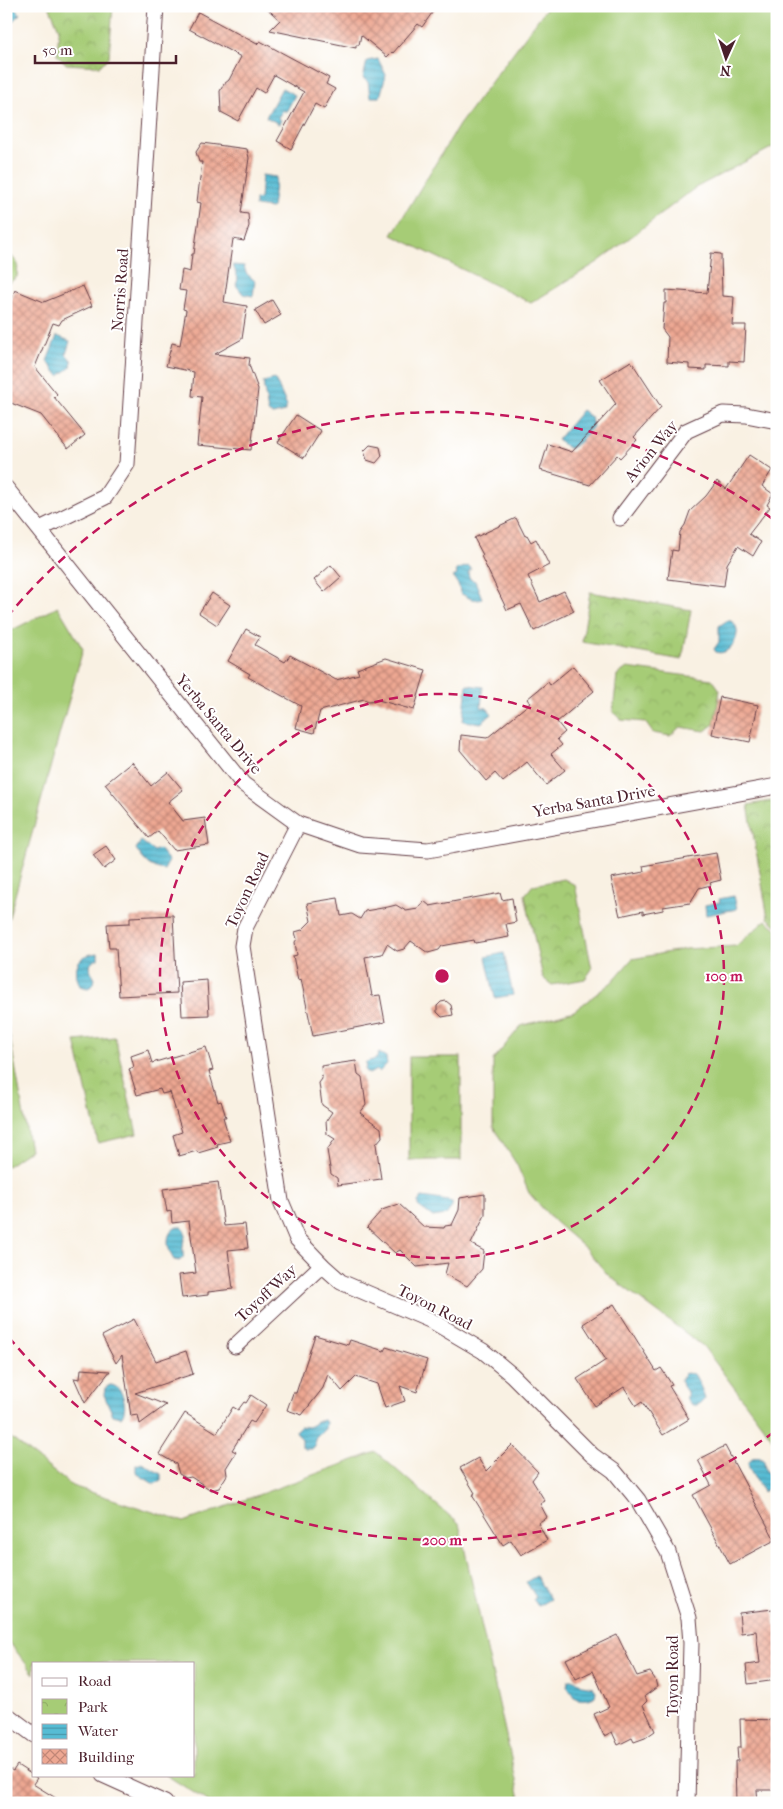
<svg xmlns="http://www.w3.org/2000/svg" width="783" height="1809" font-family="'IM FELL French Canon',serif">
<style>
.grass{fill:#a6cc76;stroke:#787650}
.park{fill:url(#park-crowns);stroke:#787650}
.water{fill:url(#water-rules);stroke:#506e80}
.building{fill:url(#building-cross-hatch)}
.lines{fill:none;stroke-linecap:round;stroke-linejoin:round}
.street-casing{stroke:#643e47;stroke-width:17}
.street{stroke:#fff;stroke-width:15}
.ring{fill:none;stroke:#c2185b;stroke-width:2.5;stroke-dasharray:9 6}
.labels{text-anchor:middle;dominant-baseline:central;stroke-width:4;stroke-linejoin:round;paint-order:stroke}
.street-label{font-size:16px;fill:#4a1f2b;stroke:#fff}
.centre{fill:#c2185b;stroke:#fff;stroke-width:2.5}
.ring-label{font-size:15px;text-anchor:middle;font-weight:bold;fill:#c2185b;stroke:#fff;stroke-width:4;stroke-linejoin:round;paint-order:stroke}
</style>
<defs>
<pattern id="park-crowns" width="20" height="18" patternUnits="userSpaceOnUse" patternTransform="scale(1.25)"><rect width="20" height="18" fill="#a6cc76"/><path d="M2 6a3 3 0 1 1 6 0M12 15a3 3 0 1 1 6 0" fill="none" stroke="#90af66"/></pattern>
<pattern id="water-rules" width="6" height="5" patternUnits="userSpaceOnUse" patternTransform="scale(1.25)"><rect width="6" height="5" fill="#56bcd4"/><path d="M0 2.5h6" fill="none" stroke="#4998ac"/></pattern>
<pattern id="building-cross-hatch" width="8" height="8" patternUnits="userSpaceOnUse" patternTransform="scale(1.25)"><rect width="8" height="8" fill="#eda792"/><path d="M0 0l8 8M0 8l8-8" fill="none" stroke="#c28777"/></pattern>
</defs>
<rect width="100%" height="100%" fill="#fff"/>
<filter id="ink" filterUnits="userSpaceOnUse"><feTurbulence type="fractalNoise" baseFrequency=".02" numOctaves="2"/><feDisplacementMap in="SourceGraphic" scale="10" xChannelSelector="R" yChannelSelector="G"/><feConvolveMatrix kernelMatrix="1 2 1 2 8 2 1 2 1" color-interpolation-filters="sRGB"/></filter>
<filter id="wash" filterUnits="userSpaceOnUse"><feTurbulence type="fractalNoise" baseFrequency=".0096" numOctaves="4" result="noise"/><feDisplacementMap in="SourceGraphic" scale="20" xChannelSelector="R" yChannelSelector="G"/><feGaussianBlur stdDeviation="1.12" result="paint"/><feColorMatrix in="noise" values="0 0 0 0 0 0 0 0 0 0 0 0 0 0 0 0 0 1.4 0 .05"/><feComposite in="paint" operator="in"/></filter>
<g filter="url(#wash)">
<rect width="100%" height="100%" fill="#f9f1e3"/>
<g class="grass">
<polygon points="548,6 777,6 777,145 695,188 598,262 531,303 392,235 459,125"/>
<polygon points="58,607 83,649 6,928 6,633"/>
<polygon points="766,920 777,929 777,1445 703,1346 609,1276 585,1248 554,1221 529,1193 517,1165 493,1127 493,1060 521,1026 574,1011 612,982 632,959 686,949 736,946"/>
<polygon points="6,1015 30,1150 6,1167"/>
<polygon points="6,1434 72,1486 184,1522 376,1452 459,1524 521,1803 210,1803 166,1775 194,1775 194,1663 34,1663 34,1674 6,1638"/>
</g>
<g class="park">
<polygon points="49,6 113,6 109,57 100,66 66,64 57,55 59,29"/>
<polygon points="6,249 18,264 17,277 6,285"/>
<polygon points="590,592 691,610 682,660 582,642"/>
<polygon points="627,668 712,679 720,690 714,724 705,731 680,727 670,736 653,733 645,722 621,720 613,712 617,675"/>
<polygon points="777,800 777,926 768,918 748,805"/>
<polygon points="564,879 575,885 592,969 585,979 552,985 543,978 525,895 533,885"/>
<polygon points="115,1037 137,1134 98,1143 75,1041"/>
<rect x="409" y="1057" width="52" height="103"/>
</g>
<g class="water">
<polygon points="6,6 13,6 20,14 10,24 6,20"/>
<polygon points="378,59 386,75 380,97 370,97 368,82 363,78 367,61"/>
<polygon points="282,88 295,95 286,112 283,110 278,118 281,120 279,124 266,117"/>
<polygon points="262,175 276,177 272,208 255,206 255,200 260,199"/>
<polygon points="233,265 244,266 246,273 255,281 253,296 243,294 236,285 238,279"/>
<polygon points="57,336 70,341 66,354 72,361 71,367 59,376 47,361"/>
<polygon points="275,379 287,406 284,412 273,415 268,412 263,382"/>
<polygon points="582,410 591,417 593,427 580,442 570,449 557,440"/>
<polygon points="468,566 471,568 468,574 470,579 475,581 482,598 480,600 471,599 460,593 459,586 453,577 457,575 456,570"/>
<path d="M728,620C748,626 731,658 716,652L714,649L719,642V626Z"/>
<polygon points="467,685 483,687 481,707 487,708 492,714 481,723 463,721"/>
<path d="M141,841L154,851L159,849L169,861L164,870C148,867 145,862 136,849Z"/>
<polygon points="734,896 737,909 706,915 705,905 720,902 719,899"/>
<path d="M98,953V959C86,963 90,970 95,979L93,985L88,988L80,986C72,967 77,955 98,953Z"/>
<polygon points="504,953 513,995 495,998 486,957"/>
<polygon points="379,1053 386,1057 387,1064 379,1072 376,1070 369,1074 365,1071 366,1062 376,1059"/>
<polygon points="422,1197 449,1201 452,1203 452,1207 446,1215 433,1217 418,1206 418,1202"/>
<path d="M177,1227H182C189,1235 183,1237 183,1246C182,1250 184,1253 183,1258L179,1261L174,1260C167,1249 164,1233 177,1227Z"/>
<path d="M685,1373L694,1374C696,1376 704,1394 705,1398C702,1404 693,1409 688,1401C685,1396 688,1398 687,1392C685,1389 682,1385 680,1381Z"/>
<path d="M110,1385C123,1385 129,1409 121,1417L113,1415L104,1395L105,1388Z"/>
<polygon points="323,1419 326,1422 325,1429 315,1438 315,1446 312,1449 305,1449 302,1447 302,1439 297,1434 296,1430 300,1426 308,1427 314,1424 316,1421 321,1421"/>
<path d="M759,1457L764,1461L765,1469L774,1485L763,1492C758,1483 750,1473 748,1464L752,1458Z"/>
<polygon points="142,1463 161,1474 161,1481 154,1484 136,1473 136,1465"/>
<polygon points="536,1576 550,1599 538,1606 533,1599 536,1597 526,1582"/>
<path d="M573,1679L582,1685L593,1687L596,1691L595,1696C591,1700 579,1701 574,1697C572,1694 569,1689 567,1686L568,1681Z"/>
</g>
<g id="blocks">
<g class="building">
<polygon points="264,6 437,6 422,27 418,24 393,53 392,52 387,57 361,35 359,45 356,45 356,48 270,30 280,20"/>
<polygon points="198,12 257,44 260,41 329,78 326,84 335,89 324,109 315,104 291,149 277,141 304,92 274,75 264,93 256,88 238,121 221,112 220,91 224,84 229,80 241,57 189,29"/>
<polygon points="202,143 247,149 249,158 241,213 248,214 249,226 244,241 233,239 224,302 247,306 242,339 215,354 250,358 249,365 258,389 251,450 197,445 202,397 192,396 194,372 166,366 172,343 180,345 186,310 183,309 186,291 179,290 182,270 190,272 192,254 194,254 201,203 197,202 202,162 199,162 196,152"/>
<polygon points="711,253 721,254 722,296 734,297 732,325 746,325 744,362 729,361 729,366 706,365 706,370 689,369 689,364 667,362 668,337 662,329 664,303 666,303 666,290 707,293"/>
<polygon points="83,286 92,306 62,320 59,325 53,323 35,367 57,394 54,397 85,435 68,449 41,415 6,401 6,312 15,290 44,302"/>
<polygon points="272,300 281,315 264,325 255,310"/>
<polygon points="631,361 661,407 634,437 637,440 620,458 617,455 590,485 540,470 548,444 572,452 616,404 600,380"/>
<polygon points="296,415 321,431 304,458 278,442"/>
<polygon points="370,445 380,447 382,456 376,463 367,460 364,451"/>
<polygon points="749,455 772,470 762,486 773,494 767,505 770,507 749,534 761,542 753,556 738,546 727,564 724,586 668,579 672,550 678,551 680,532 685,525 690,511 706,496 717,481 726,489"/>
<polygon points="516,518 525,536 527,535 531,542 536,539 549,565 528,576 540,602 564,591 574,611 534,631 521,604 507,610 481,556 483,555 474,538"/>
<polygon points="331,565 341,577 324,592 314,580"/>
<polygon points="212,593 230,605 217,625 199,613"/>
<polygon points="246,629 260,637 255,645 285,662 290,655 336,680 359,674 357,669 386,658 426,670 414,710 378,700 368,701 364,699 320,711 314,733 296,728 301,706 248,677 250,674 228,661"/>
<polygon points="573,666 594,691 557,722 565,732 557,739 562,745 551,754 565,770 546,785 527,762 503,782 495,773 486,781 460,750 461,735 487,738 530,703 527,699 548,682 550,685"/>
<polygon points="720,697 758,705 750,742 712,734"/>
<polygon points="132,762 151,786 168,772 183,790 168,802 183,821 205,818 209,845 174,850 158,831 149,838 105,784"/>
<polygon points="106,846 116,860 104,869 93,855"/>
<polygon points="716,853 721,880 713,882 710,883 711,885 699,888 690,903 663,907 663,910 643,914 643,911 620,916 611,878 644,872 643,866"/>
<polygon points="500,893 502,900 512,898 516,922 506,924 509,937 475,943 474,940 442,946 439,950 428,953 411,941 404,949 397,951 387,944 382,954 365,957 372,996 380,995 385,1022 313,1036 301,979 298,980 293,956 297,955 295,942 297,939 295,932 302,930 311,921 307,903 338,898 341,916 352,914 360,919 365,911 388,907 396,905 406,911 418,909 424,901 430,906"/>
<polygon points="173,915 177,993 119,996 116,948 109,948 107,924 130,923 130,917"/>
<polygon points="207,980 209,1015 182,1016 180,982"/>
<polygon points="446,1001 451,1005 453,1015 442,1017 437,1012 437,1006 441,1002"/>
<polygon points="206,1047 213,1070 209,1071 218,1102 221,1101 226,1117 223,1117 230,1141 217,1144 218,1147 198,1153 197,1151 179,1156 173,1135 182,1132 170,1092 162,1094 160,1089 137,1095 129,1069 134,1067 131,1056 148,1050 152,1063"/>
<polygon points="356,1061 358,1074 362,1077 366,1105 360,1113 381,1128 382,1137 376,1144 381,1179 338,1185 337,1178 331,1174 327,1150 335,1139 327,1134 326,1121 332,1112 322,1105 319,1083 322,1079 321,1066"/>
<polygon points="218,1182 224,1226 245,1224 248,1248 228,1250 233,1289 208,1292 208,1295 182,1298 179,1275 196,1273 189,1221 172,1223 171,1211 167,1212 163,1189"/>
<polygon points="485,1194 485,1215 471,1244 484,1251 482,1269 467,1286 445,1274 448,1263 417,1267 400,1250 395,1253 367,1227 382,1210 399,1204 424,1227 444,1228 445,1226 452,1225 459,1210 460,1198"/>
<polygon points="614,1304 656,1371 661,1368 672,1385 669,1386 689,1419 663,1435 642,1402 636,1406 624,1387 595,1406 577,1379 606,1360 583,1324"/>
<polygon points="134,1319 156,1361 186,1351 193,1374 135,1393 166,1405 140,1424 138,1415 131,1416 122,1355 116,1363 102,1336"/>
<polygon points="315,1335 348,1345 350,1340 384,1351 386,1347 427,1360 417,1392 400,1386 405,1401 385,1408 377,1384 356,1377 342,1391 328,1374 323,1388 302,1415 287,1410 293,1393 296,1393"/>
<polygon points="81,1369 110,1371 85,1403 74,1378 80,1379"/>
<polygon points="251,1395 266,1405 254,1423 250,1421 232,1450 236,1452 226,1468 227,1475 219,1488 211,1490 191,1477 186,1478 179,1474 176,1464 159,1454 185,1413 217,1433 233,1407 238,1410 244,1402 246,1403"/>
<polygon points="512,1445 538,1472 532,1480 545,1501 540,1504 547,1517 538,1523 547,1540 521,1555 511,1540 503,1545 472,1495 475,1493 460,1468 478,1458 486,1471"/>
<polygon points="725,1446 775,1540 730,1564 693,1495 711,1485 698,1460"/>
<polygon points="773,1609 774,1626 777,1626 777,1680 748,1684 746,1665 760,1663 756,1631 741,1633 739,1613"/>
<polygon points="617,1635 637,1676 650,1672 655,1679 657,1687 645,1696 647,1701 643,1705 655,1731 645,1738 634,1742 632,1738 618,1745 612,1732 604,1736 594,1714 609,1707 593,1671 576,1679 566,1659"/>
<polygon points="740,1719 777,1720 777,1790 757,1790 758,1803 736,1803 735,1761 738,1761 737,1747 741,1747"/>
<polygon points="17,1765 37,1778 33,1784 64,1803 6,1803 6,1767 13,1771"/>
</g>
</g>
</g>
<g filter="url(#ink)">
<use href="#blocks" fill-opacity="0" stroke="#643e47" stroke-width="1"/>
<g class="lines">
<defs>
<g id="street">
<polyline points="6,488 243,784 298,824 360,845 428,850 777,786"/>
<polyline points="620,518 686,431 723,414 746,415 777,421"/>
<polyline points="40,529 105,497 127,464 156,6"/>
<polyline points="298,824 245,928 242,946 281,1201 297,1239 322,1265 341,1282 432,1321 483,1351 512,1375 592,1455 614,1471 638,1500 668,1552 689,1618 691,1643 687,1803"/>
<polyline points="235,1346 322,1265"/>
<polyline points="6,1714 34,1735"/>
<polyline points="103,1775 165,1803"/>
</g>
</defs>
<use href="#street" class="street-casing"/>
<use href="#street" class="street"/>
</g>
</g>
<g class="ring">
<circle cx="442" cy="976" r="282"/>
<path d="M774 1432A564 564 0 0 1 7 1335M7 617A564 564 0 0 1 774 520"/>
</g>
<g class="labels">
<g class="street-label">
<text transform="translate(120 290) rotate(-86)">Norris Road</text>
<text transform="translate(651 451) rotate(-51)">Avion Way</text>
<text transform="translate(219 724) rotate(50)">Yerba Santa Drive</text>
<text transform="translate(594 801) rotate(-10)">Yerba Santa Drive</text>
<text transform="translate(247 890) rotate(-65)">Toyon Road</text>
<text transform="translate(266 1293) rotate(-43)">Toyoff Way</text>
<text transform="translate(435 1307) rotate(27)">Toyon Road</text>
<text transform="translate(672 1676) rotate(-90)">Toyon Road</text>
</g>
</g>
<circle cx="442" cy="976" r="8" class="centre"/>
<g class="ring-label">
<text x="724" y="981">100 m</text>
<text x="442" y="1545">200 m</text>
</g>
<rect width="783" height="1809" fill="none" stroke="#fff" stroke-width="25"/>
<rect x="32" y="1662" width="162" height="115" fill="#ffffff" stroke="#b7a5aa"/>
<rect x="42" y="1678" width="25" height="8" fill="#ffffff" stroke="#b7a5aa"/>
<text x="78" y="1686" font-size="15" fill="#4a1f2b">Road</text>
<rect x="42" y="1699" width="25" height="15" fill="url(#park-crowns)" stroke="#b7a5aa"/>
<text x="78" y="1712" font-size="15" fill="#4a1f2b">Park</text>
<rect x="42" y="1724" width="25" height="15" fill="url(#water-rules)" stroke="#b7a5aa"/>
<text x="78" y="1736" font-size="15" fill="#4a1f2b">Water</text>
<rect x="42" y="1749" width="25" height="15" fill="url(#building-cross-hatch)" stroke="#b7a5aa"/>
<text x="78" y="1762" font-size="15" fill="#4a1f2b">Building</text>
<g transform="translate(726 58) rotate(183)" stroke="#ffffff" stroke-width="4" paint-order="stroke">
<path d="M0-4L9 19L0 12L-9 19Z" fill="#4a1f2b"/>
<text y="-8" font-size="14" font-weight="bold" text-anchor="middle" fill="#4a1f2b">N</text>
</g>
<path d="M35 55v8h141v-8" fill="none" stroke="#4a1f2b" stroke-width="2.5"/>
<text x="42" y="55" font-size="15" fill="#4a1f2b" stroke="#ffffff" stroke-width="4" paint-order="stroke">50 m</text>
</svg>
